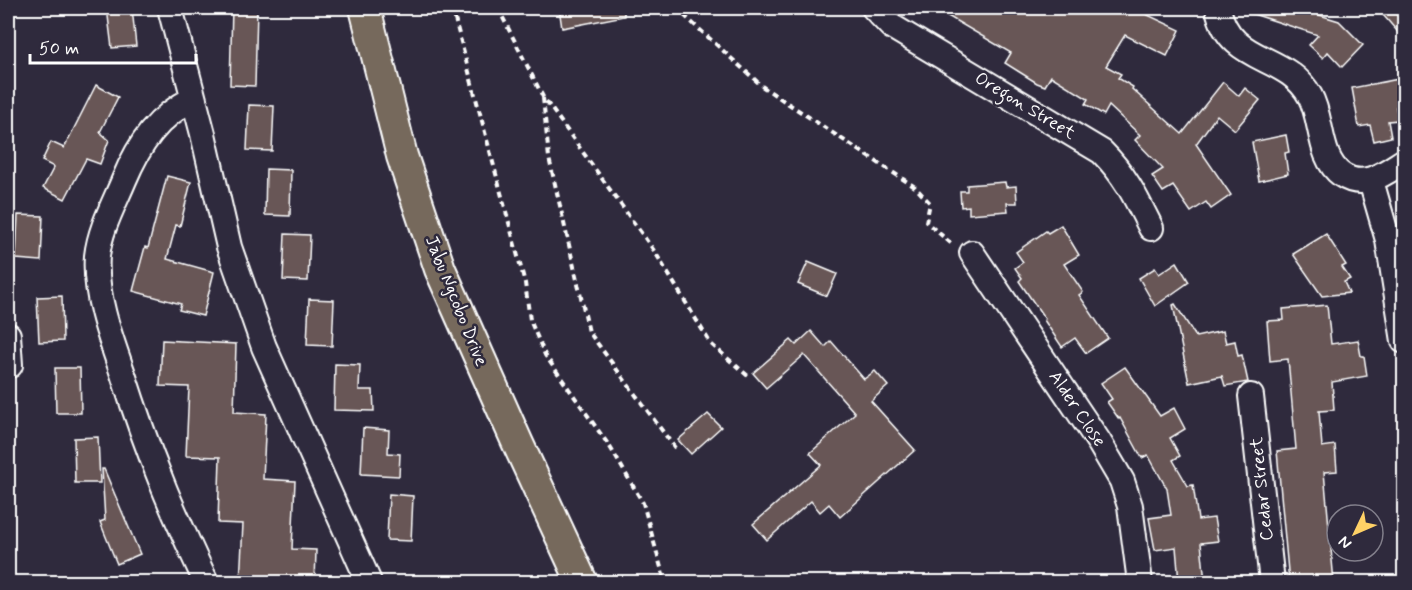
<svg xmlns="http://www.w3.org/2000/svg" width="1412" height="590" font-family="Mynerve,sans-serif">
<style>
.building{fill:#685656;stroke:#fff;stroke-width:1.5}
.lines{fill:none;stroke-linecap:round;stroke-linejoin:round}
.minor-casing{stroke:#fff;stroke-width:28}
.major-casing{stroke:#fff;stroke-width:34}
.path{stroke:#fff;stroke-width:4;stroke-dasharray:6 4.5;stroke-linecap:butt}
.minor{stroke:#2f2a3d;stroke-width:24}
.major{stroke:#76695c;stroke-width:30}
.labels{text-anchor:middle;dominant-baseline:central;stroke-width:5;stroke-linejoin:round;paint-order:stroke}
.street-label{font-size:18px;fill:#fff;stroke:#2f2a3d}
</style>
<rect width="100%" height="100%" fill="#2f2a3d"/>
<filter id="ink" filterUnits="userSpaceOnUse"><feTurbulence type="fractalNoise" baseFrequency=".0167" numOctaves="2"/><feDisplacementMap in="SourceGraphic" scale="12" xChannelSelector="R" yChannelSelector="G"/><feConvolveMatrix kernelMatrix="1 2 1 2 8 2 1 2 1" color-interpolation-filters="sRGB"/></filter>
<g filter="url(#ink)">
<g class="building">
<polygon points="107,8 132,8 136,46 112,48"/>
<polygon points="232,8 257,8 255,86 230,85"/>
<polygon points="559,8 624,8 624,16 562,28"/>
<polygon points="934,8 1133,8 1180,30 1167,56 1125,35 1106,66 1121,74 1118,78 1133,87 1132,89 1182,134 1223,82 1239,96 1245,88 1260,100 1235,130 1217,115 1196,144 1231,195 1211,209 1206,202 1191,212 1173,186 1163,192 1152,176 1163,169 1135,140 1140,135 1109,106 1104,115 1085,104 1088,99 1051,76 1045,86 1037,83 1005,63 1011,53"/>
<polygon points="1245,8 1297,8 1339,21 1363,45 1342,67 1328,52 1323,58 1309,45 1318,35 1244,11"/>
<polygon points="1377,8 1404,8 1404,39"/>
<polygon points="1404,78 1404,106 1396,107 1398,120 1388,121 1391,137 1374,141 1370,125 1359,127 1352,88"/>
<polygon points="96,85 118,97 100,132 109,140 100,164 86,159 65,199 43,188 54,167 42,161 51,142 64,148"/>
<polygon points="249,105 274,106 272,151 247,150"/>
<polygon points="1286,135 1289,152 1285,153 1288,174 1259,181 1252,142"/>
<polygon points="266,169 291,170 290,216 265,215"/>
<polygon points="167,176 191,182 180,226 176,225 167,259 214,272 203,316 179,310 181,304 133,291 145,247 148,248"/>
<polygon points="1005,182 1006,187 1016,186 1017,203 1007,203 1008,211 969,214 969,206 961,207 960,191 967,191 967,185"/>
<polygon points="18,215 43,216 41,261 16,259"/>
<polygon points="1061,225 1079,255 1064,264 1083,292 1079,295 1108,338 1086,353 1075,338 1062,347 1044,320 1045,319 1019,281 1022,278 1015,268 1023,262 1016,252 1046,231 1048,233"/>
<polygon points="285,234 310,235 308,281 283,280"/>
<polygon points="1326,234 1346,265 1342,267 1350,279 1344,282 1349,293 1322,296 1293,254"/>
<polygon points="808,262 837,274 827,296 798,284"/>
<polygon points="1177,262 1189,282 1155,306 1139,278 1155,268 1159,274"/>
<polygon points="62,296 63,341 39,342 37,297"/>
<polygon points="309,299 334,300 332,346 307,345"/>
<polygon points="1175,304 1196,337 1223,331 1226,343 1235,341 1238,356 1242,355 1248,382 1225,386 1222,376 1189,383 1173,305"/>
<polygon points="1327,305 1331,344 1358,340 1361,356 1364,356 1367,376 1332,382 1334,410 1319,411 1322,447 1335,445 1337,471 1324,472 1334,582 1289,582 1277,451 1296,449 1288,359 1270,361 1267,321 1284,320 1283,309"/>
<polygon points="811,331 825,347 831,341 864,379 875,371 888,386 871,401 915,450 840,517 829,504 820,512 811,501 767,540 753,524 821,465 810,453 855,413 804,355 766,388 753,373 791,340 796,345"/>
<polygon points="162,340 236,344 234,412 266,414 263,479 295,481 292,549 316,550 315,582 240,582 243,524 218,523 220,457 186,456 189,387 160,386"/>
<polygon points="335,364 360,365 359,390 373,390 374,411 334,410"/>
<polygon points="1125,367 1160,416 1174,408 1185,429 1170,438 1180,456 1173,460 1188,486 1193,485 1198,520 1214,518 1218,541 1201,543 1205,582 1179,582 1176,547 1155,550 1149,518 1171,515 1167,489 1148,455 1142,458 1120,418 1119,419 1107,402 1112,399 1101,383"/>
<polygon points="55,368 80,368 81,413 56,413"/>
<polygon points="708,414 721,427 691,454 678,440"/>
<polygon points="363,428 389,430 388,453 400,454 399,476 361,474"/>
<polygon points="98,437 100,483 75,483 74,438"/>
<polygon points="102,469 104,469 140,554 117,564 100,522 105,520"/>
<polygon points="389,494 413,496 411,541 387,540"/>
</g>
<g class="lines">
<defs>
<g id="minor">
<polyline points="170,8 203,134 229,247 264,347 369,582"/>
<path d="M874,8L891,26L1102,152C1126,176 1136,198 1151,228"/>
<path d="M1218,8C1229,65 1286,52 1310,96C1323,119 1318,158 1342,175C1364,190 1385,173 1404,161"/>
<path d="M193,99C158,116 139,144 124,180C114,204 100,229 97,256C94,293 110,337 122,371C134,409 147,446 162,483C175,516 191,549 206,582"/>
<polyline points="1371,181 1388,240 1404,341"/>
<polyline points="972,253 1099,442 1122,481 1130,506 1140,582"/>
<polyline points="8,335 10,365"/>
<polyline points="1251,396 1272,582"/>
</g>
<polyline id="major" points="365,8 402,156 440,269 518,444 582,582"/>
</defs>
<use href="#minor" class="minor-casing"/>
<use href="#major" class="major-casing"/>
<g class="path">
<polyline points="452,8 525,283 530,320 545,355 610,447 643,503 665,582"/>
<polyline points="498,8 543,97 655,252 711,344 748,376"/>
<polyline points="676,8 763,87 915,187 930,203 926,222 953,245"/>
<polyline points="543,98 549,158 589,332 675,448"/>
</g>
<use href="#minor" class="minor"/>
<use href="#major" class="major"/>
</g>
</g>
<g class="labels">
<g class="street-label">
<text transform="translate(1025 106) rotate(31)">Oregon Street</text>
<text transform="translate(456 301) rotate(68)">Jabu Ngcobo Drive</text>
<text transform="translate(1077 409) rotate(56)">Alder Close</text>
<text transform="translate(1262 489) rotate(-96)">Cedar Street</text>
</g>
</g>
<rect width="1412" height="590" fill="none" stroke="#2f2a3d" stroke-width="30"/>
<rect x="15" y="15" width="1382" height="560" fill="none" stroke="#fff" stroke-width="2" filter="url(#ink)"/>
<g transform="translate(1355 533) rotate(226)"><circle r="28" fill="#2f2a3d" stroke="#827f8b" stroke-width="1.5"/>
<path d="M0-4.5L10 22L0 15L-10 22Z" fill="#ffd166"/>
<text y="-9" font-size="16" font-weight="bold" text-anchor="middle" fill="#ffffff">N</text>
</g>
<path d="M30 54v9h166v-9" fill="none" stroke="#ffffff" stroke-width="3"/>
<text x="39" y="54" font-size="18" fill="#ffffff" stroke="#2f2a3d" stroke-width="4.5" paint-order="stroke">50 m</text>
</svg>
